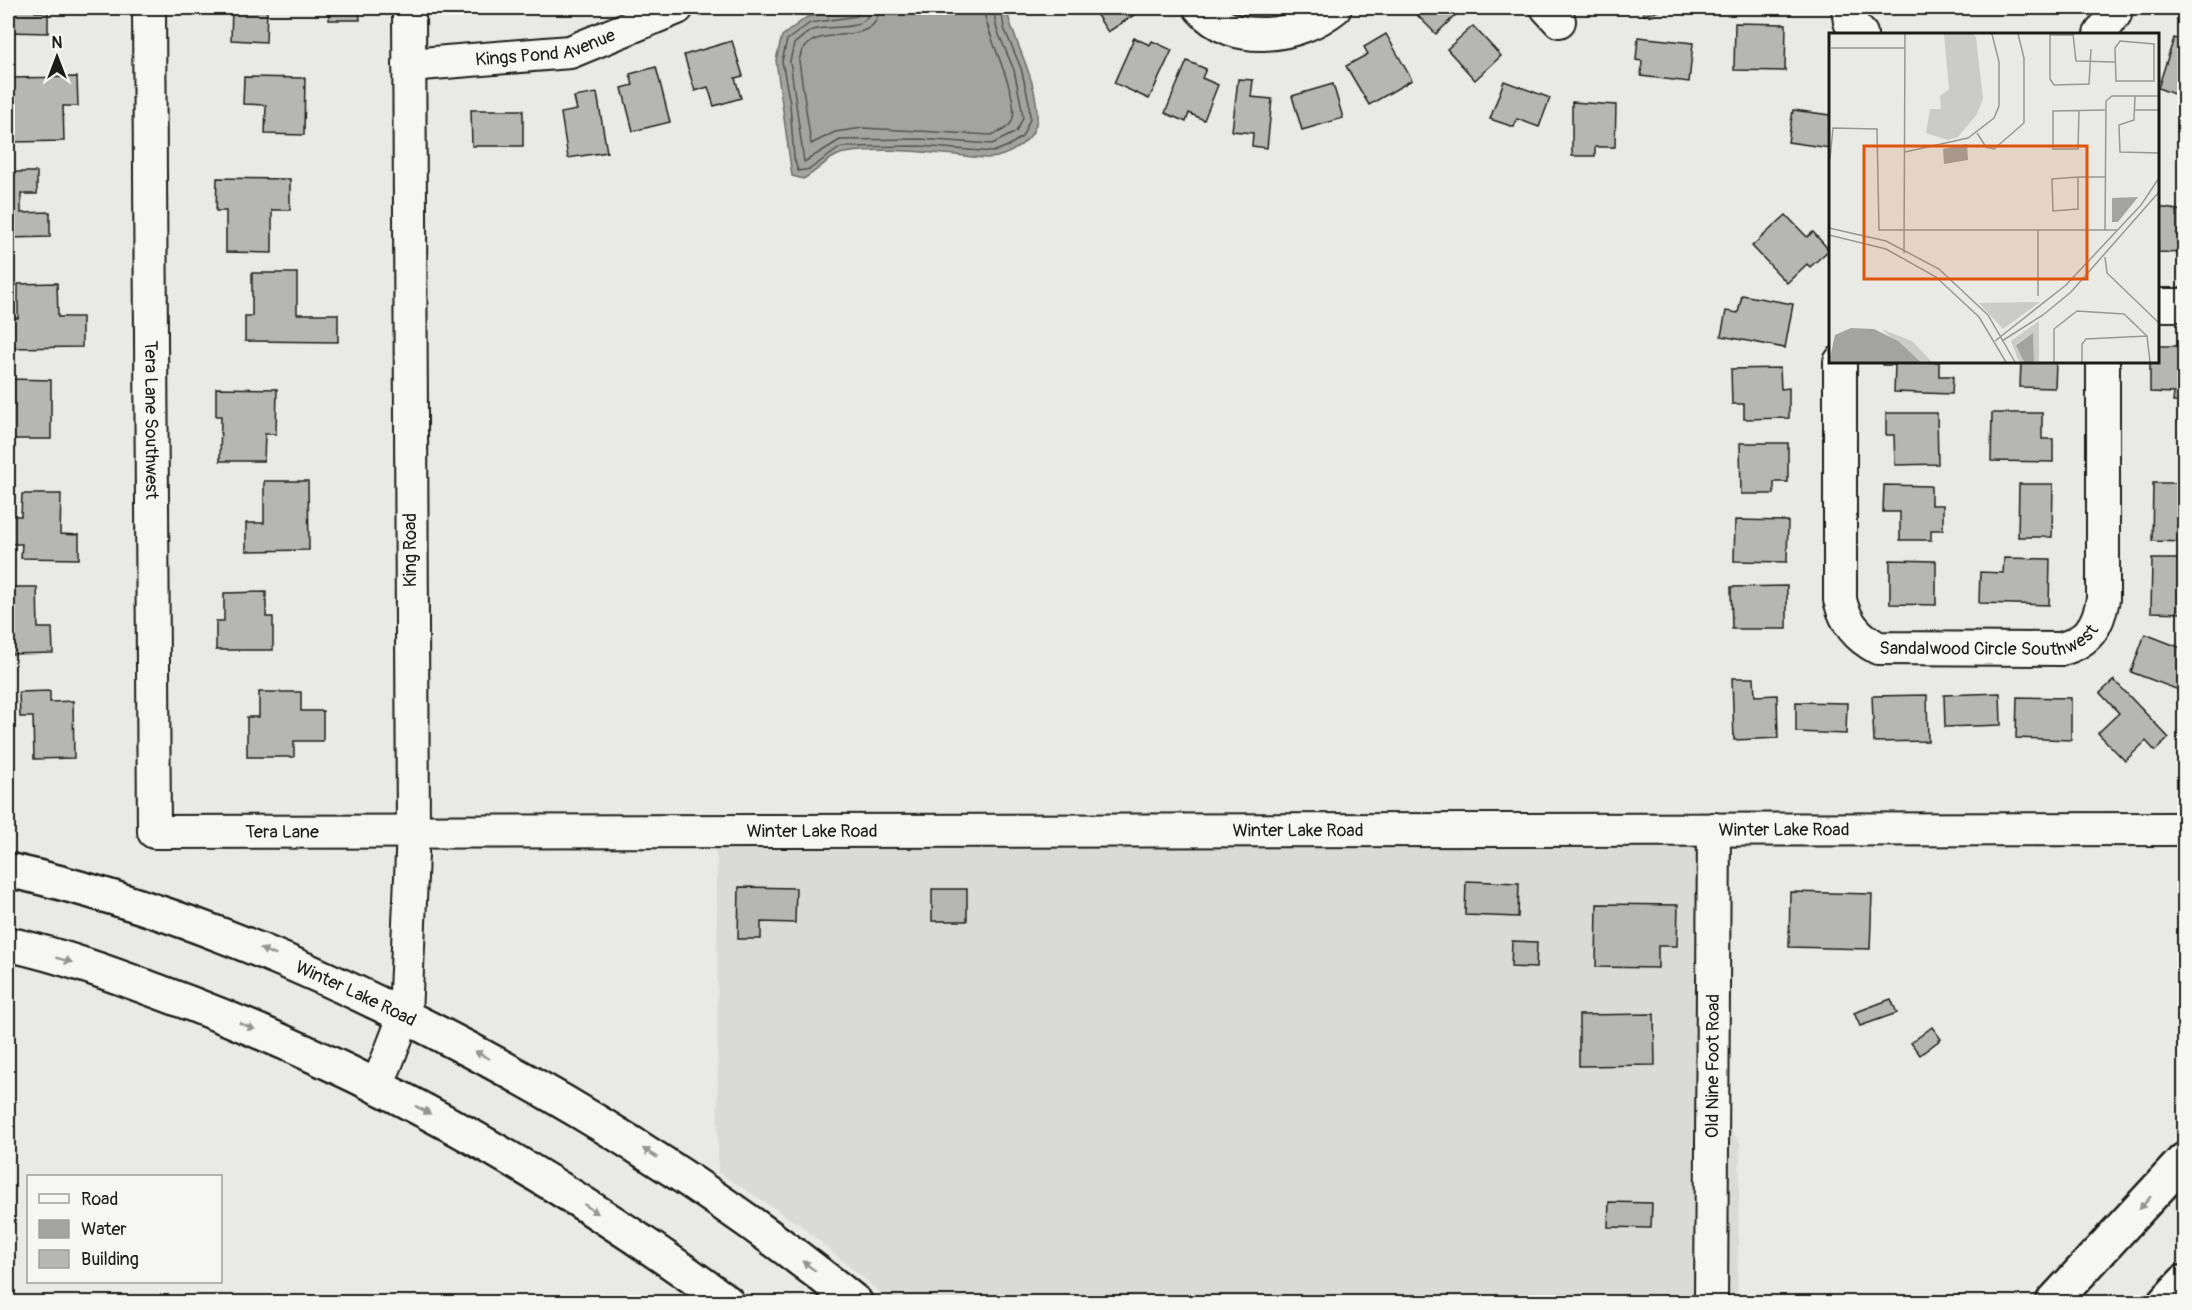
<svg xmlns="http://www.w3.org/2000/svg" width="2192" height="1310" font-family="Pangolin,sans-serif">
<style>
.built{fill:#dadad6}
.water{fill:#a3a3a1;stroke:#6d6d6c;stroke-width:1.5}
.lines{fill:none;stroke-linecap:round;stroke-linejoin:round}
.shore{stroke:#525251;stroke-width:1.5}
.building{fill:#b6b6b3;stroke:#1c1c1c;stroke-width:1.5}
.minor-casing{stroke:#1c1c1c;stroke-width:36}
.major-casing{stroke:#1c1c1c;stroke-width:38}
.minor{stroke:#f6f6f2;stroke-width:32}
.major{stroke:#f6f6f2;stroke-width:33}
.oneway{fill:#949492}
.labels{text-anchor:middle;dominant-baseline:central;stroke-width:5;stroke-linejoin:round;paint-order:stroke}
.street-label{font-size:18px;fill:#1c1c1c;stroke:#f6f6f2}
.inset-road{fill:none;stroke:#979795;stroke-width:1.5}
.view{fill:#de560d;fill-opacity:0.15;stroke:#de560d;stroke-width:3}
.inset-edge{fill:none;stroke:#1c1c1c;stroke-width:3}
</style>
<rect width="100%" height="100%" fill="#e9e9e5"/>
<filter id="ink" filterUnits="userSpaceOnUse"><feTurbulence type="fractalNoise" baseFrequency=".0167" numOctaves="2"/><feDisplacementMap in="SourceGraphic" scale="12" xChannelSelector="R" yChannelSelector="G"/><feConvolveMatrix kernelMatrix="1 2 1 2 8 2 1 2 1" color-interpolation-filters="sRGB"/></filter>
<g filter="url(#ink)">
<g class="built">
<polygon points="1703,842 1700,1302 892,1302 800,1225 718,1172 717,860 713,843"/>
<polygon points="1725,1123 1740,1142 1737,1302 1723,1302"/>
</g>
<path class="water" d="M870,8H1006C1014,44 1038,79 1037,118C1036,138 1015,152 997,157C985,160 968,156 956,155C920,152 881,147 845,153C830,155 817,172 803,179L792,176L776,60L782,36L807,17Z"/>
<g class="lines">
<g class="shore">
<polyline points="862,8 857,16 810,23 787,40 782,61 790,104 794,158 798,171 810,169 841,147 920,146 993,152 1008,146 1022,137 1030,119 1029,102 1021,68 1004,28 1001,8"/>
<path d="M870,8C868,34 830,24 813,30C806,33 799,40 794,44L790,61L804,162L840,140L920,139L992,144L1016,132L1023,118L1021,104L1014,70L997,30L993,8"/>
<path d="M879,8C878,41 839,31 817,39C812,40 806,46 802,50L799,61L811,144L835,132L863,128L991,135C998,133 1006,130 1011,123C1024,101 985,36 984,8"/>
</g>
</g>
<g class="building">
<polygon points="8,8 35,8 35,12 48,12 48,33 8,32"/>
<polygon points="232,8 277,8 267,8 266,42 231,40"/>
<polygon points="329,8 359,8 360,20 329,20"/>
<polygon points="1092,8 1133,8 1137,13 1108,32"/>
<polygon points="1410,8 1463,8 1436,34"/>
<polygon points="1642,8 1670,8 1644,15"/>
<polygon points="1735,23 1786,24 1785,71 1734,70"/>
<polygon points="1473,26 1501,56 1475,80 1447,49"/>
<polygon points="1386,34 1412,80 1369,105 1346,66 1368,54 1364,47"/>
<polygon points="1638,37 1693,43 1689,82 1641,76 1642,61 1636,60"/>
<polygon points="1134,38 1150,45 1152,41 1172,50 1149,99 1114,83"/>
<polygon points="2174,38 2184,42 2184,98 2158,88"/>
<polygon points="732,41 743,76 735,78 741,98 714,106 708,87 695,91 684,55"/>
<polygon points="1187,61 1206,69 1202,78 1218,85 1204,120 1189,113 1186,122 1165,113"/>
<polygon points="656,67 670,122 633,131 622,88 633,85 630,74"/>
<polygon points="77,77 78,106 63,106 64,141 13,142 12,112 8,112 8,78"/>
<polygon points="244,77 305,78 304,135 265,134 266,105 243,104"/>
<polygon points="1238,79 1253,80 1251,97 1272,99 1267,148 1252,146 1253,133 1232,131"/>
<polygon points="1504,81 1550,98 1539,127 1517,119 1514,127 1490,119"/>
<polygon points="1333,84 1343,118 1302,130 1292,96"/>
<polygon points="597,93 607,152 568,158 561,113 577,110 574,97"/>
<polygon points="1572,102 1616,105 1615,147 1595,147 1595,156 1572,156"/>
<polygon points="471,110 523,110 523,146 472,146"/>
<polygon points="1793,110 1830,115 1830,148 1788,142"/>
<polygon points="8,172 37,172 37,194 21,194 21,213 50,212 50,237 8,238"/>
<polygon points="217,178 290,179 290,210 272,210 272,253 226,252 226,211 216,211"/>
<polygon points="2158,207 2184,211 2184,253 2158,252"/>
<polygon points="1786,215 1807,237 1813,232 1829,250 1810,267 1807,264 1787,283 1752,246"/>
<polygon points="252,273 297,273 297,314 338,314 338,342 245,341 245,316 252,316"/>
<polygon points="57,283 58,317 82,317 82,347 8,348 8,318 18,318 18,284"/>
<polygon points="1742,295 1793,304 1785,348 1721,336 1726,311 1738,313"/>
<polygon points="2158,346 2184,346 2184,402 2173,402 2174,393 2150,392 2150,362 2158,362"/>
<polygon points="1883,362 1939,362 1939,376 1953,376 1952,394 1894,392 1895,365 1883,365"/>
<polygon points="2021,362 2056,362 2055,388 2020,387"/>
<polygon points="1780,368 1781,389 1789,388 1789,418 1744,419 1744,404 1732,404 1731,369"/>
<polygon points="8,379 51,380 51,439 8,439"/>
<polygon points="216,388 277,389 276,434 265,434 264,461 220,461 221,416 216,416"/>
<polygon points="1886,413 1937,413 1938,464 1895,465 1894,435 1886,435"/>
<polygon points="1992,413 2042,413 2042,439 2053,439 2053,462 1991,461"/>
<polygon points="1740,443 1788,443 1788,482 1774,482 1774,494 1741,494"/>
<polygon points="264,481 308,481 309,550 246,551 246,523 264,523"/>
<polygon points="2153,483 2184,483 2184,542 2152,541"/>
<polygon points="2019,484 2053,484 2052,537 2018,537"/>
<polygon points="1884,485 1931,486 1931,505 1943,505 1943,530 1931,530 1931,540 1900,540 1900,512 1883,512"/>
<polygon points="22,494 61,494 60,534 79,535 79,559 21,558 22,544 9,544 9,516 21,516"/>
<polygon points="1735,520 1788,521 1787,562 1734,561"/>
<polygon points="2004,558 2050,559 2049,605 1979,603 1980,572 2003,573"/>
<polygon points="2152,559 2183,559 2182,613 2151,612"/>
<polygon points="1890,560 1936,561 1936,605 1890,604"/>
<polygon points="1787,586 1787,629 1732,629 1731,587"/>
<polygon points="8,587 37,587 38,628 52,628 53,653 8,654"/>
<polygon points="266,592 266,617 273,617 273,650 216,650 216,621 224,621 224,593"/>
<polygon points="2145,634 2184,649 2184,692 2131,672"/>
<polygon points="1732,678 1754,678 1755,696 1777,695 1778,738 1734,740"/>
<polygon points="2114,680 2169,738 2155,751 2146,741 2125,761 2098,733 2119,713 2100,693"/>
<polygon points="50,691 50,702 73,701 74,758 34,759 33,717 20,717 19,692"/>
<polygon points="259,692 301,692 301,711 323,711 323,741 294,741 294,757 247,757 247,717 259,717"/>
<polygon points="2000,693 2001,725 1945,727 1944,695"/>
<polygon points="1927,695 1928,741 1874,742 1872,696"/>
<polygon points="2017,697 2071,698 2071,740 2016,738"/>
<polygon points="1796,702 1847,703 1846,734 1796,732"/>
<polygon points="1466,881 1519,883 1518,917 1465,915"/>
<polygon points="739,887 796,888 795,923 761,922 761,939 738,939"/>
<rect x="932" y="889" width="35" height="32"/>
<polygon points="1790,892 1872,894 1870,949 1789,947"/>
<polygon points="1597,904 1678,905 1677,946 1658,946 1658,968 1596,967"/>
<polygon points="1512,941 1537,942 1536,968 1511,967"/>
<polygon points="1891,999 1897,1013 1860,1026 1854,1013"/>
<polygon points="1654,1014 1655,1065 1579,1066 1579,1015"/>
<polygon points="1932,1027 1941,1039 1920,1055 1911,1043"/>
<polygon points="1609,1202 1652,1203 1651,1228 1608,1227"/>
</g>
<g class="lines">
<defs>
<g id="minor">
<path id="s1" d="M149,8L154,832L2184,829"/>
<path d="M1200,8C1234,48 1299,37 1335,8"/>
<polyline points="1547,8 1559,21"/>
<polyline points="1848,8 1850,22 1861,34"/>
<polyline points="2100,34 2115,14 2115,8"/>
<path id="s2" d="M409,65L570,52L677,8"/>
<polyline points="2158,305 2184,305"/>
<path id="s3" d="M1840,362V600C1846,623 1857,637 1878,648L2061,649C2088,642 2098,626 2103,599V362"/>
<polyline points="377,1087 405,1015 413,831 409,8"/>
<path id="s4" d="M1711,1302L1714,829"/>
</g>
<g id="major">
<path id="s5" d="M8,870C156,903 295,960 430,1029C581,1106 723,1196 855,1302"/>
<path d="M8,944C69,957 130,981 189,1003C381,1077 561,1180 727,1302"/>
<polyline points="2053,1302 2184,1160"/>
<polyline points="2165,1302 2184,1282"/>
</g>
</defs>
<use href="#minor" class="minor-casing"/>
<use href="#major" class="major-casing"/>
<use href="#minor" class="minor"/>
<use href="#major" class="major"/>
</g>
<defs><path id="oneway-solid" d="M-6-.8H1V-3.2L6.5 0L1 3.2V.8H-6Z" transform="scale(1.5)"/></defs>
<g class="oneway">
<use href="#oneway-solid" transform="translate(268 952) rotate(-158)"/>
<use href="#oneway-solid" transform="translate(64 960) rotate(17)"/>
<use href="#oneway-solid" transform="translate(247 1026) rotate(23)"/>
<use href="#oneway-solid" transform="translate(482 1055) rotate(-153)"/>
<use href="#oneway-solid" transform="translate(423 1110) rotate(27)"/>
<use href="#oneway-solid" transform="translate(650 1153) rotate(-148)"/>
<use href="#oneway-solid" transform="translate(2145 1203) rotate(132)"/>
<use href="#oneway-solid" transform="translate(591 1209) rotate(33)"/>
<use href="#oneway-solid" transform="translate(809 1266) rotate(-143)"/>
</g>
</g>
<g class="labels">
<g class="street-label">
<text stroke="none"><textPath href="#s2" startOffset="138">Kings Pond Avenue</textPath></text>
<text stroke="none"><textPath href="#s1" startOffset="412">Tera Lane Southwest</textPath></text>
<text transform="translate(410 550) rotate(-90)">King Road</text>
<text stroke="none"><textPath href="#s3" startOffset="414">Sandalwood Circle Southwest</textPath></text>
<text stroke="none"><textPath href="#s1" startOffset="2454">Winter Lake Road</textPath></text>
<text stroke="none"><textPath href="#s1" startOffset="1482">Winter Lake Road</textPath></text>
<text stroke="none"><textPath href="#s1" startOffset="1968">Winter Lake Road</textPath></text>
<text stroke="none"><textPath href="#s1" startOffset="952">Tera Lane</textPath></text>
<text stroke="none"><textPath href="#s5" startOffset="370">Winter Lake Road</textPath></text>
<text stroke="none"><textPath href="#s4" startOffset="236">Old Nine Foot Road</textPath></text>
</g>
</g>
<g transform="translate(1829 33)">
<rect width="330" height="330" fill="#e9e9e5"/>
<path d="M115,1H144L147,4L154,66L148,81L129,104L119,107L97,100L101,76H112L111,63L120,56ZM211,269L174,296L150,270ZM210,288V329H205L204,300L187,311L195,329H190L182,308ZM52,296L83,308L103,329H93Z" fill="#cbcbc7"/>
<path d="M138,111L139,127L115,131L114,116ZM309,164L289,189H283V165ZM22,295L45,296L69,308L92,329H0L6,302ZM204,300L205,329H195L187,312Z" fill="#a3a3a1"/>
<path class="inset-road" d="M221,1V46L225,52L260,51L262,16M244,1L247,28L286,29M221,2H244M291,8L325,11V48H287L286,15ZM2,15H76M306,63L305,87L290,92L291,119L330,120M306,77H330M250,78L249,116H224V78L276,77M148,100L157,114L165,116L195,90V25L189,1M76,119L139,105L165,85L170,73V29L163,1M1,126L4,95L48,96L50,197H288M249,144V176L224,178L223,146ZM249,144H276M0,195L57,208L110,236L159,282L186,329M276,197L277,68L283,63H330M0,202L57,216L107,244L150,284L177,329M75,220L76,1M276,224L278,240L330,290M209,263V197M166,308L237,252L312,172L330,145M173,308L214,282L242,259L330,159M225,329V296L248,278L295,281L318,303L321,329M253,329V311L257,306L318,303"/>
<path class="view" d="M35,113H258V246H35Z"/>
<rect width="330" height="330" class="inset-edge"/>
</g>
<rect width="2192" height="1310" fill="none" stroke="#f6f6f2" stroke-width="30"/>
<rect x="15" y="15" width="2162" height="1280" fill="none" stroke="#1c1c1c" stroke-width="2" filter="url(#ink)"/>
<rect x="27" y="1175" width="195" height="108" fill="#f6f6f2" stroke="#9f9f9c" stroke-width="1.5"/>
<rect x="39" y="1194" width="30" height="9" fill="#f6f6f2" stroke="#9f9f9c" stroke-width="1.5"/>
<text x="81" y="1205" font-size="18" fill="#1c1c1c">Road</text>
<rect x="39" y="1220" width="30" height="18" fill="#a3a3a1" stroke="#9f9f9c" stroke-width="1.5"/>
<text x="81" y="1235" font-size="18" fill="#1c1c1c">Water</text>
<rect x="39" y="1250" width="30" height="18" fill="#b6b6b3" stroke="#9f9f9c" stroke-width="1.5"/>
<text x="81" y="1265" font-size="18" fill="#1c1c1c">Building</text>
<g transform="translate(57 57)" stroke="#f6f6f2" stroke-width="4.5" paint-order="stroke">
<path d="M0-4.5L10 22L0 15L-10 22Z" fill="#1c1c1c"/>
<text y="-9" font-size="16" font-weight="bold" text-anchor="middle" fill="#1c1c1c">N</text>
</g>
</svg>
